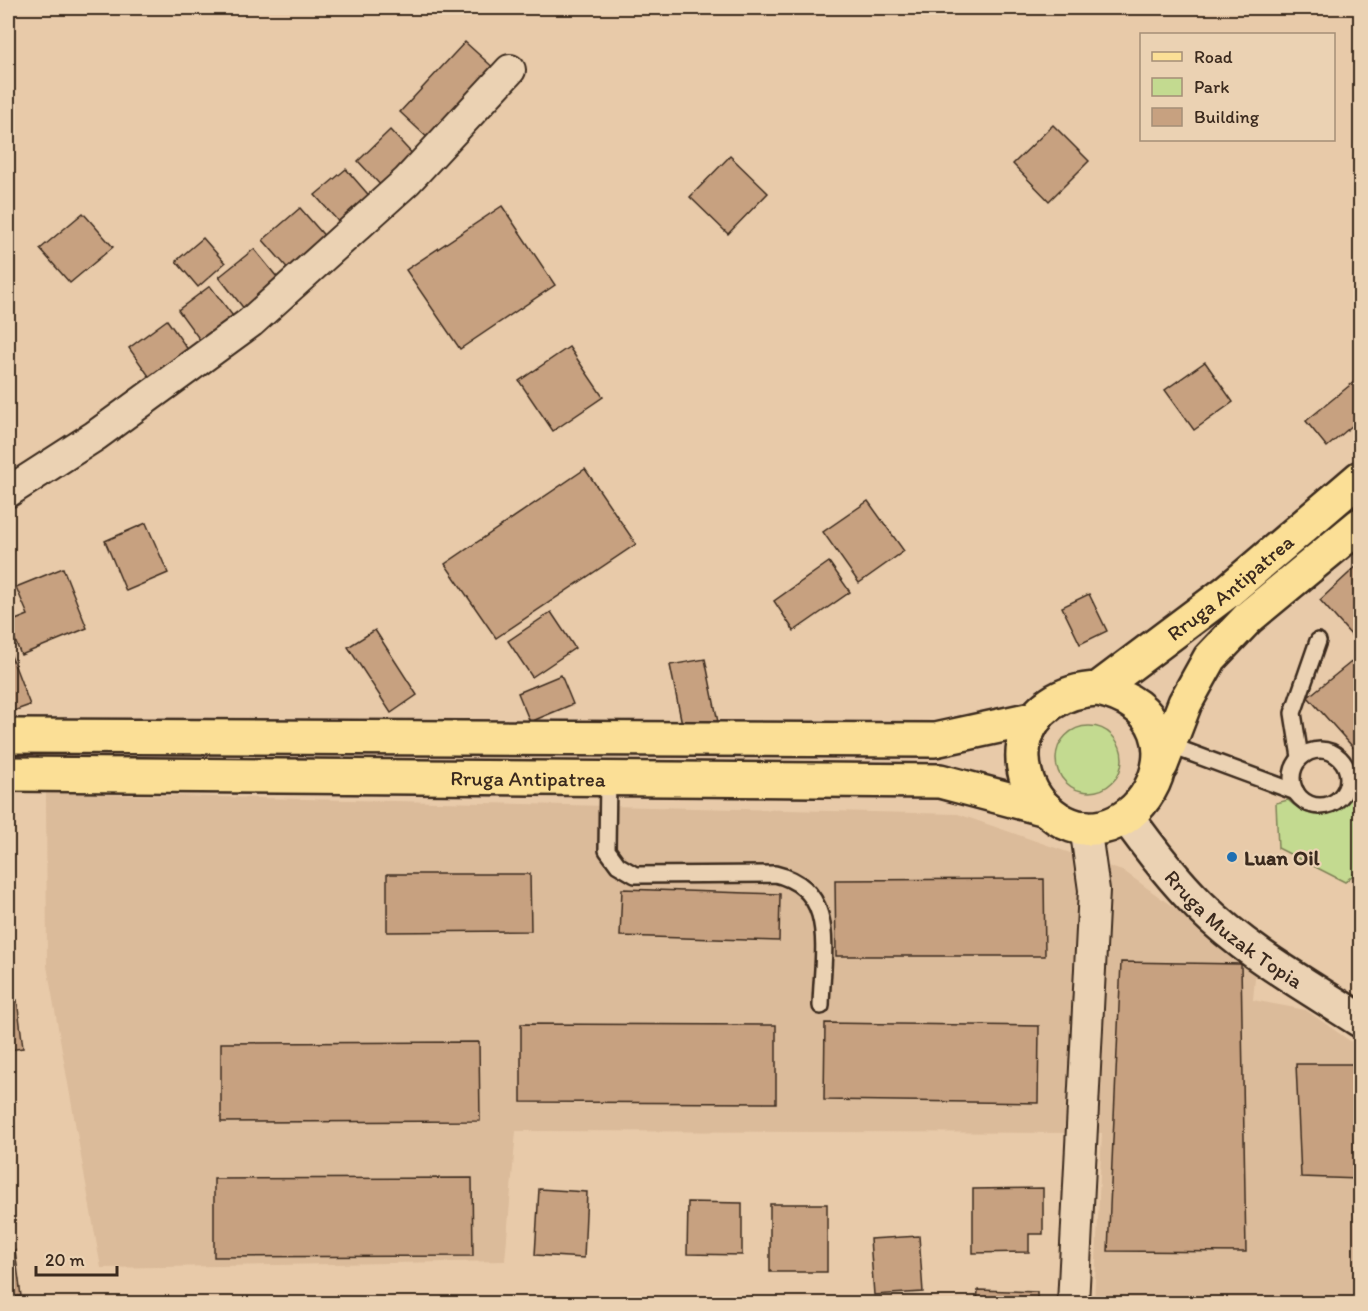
<svg xmlns="http://www.w3.org/2000/svg" width="1368" height="1311" font-family="Itim,sans-serif">
<style>
.built{fill:#dbbb9a}
.green{fill:#c3da90;stroke:#7f8257;stroke-width:1.5}
.building{fill:#c7a180;stroke:#3b2a1e;stroke-width:1.5}
.lines{fill:none;stroke-linecap:round;stroke-linejoin:round}
.lane-casing{stroke:#3b2a1e;stroke-width:20}
.street-casing{stroke:#3b2a1e;stroke-width:34}
.secondary-casing{stroke:#3b2a1e;stroke-width:38}
.primary-casing{stroke:#3b2a1e;stroke-width:38}
.lane{stroke:#ebd2b3;stroke-width:15}
.street{stroke:#ebd2b3;stroke-width:30}
.secondary{stroke:#ebd2b3;stroke-width:33}
.primary{stroke:#fbdf96;stroke-width:33}
.poi-dot{fill:#1f6fb2;stroke:#ebd2b3;stroke-width:2}
.labels{text-anchor:middle;dominant-baseline:central;stroke-width:4.5;stroke-linejoin:round;paint-order:stroke}
.street-label{font-size:21px;fill:#3b2a1e;stroke:#ebd2b3}
.poi-label{font-size:21px;font-weight:bold;fill:#3b2a1e;stroke:#ebd2b3;text-anchor:start}
</style>
<rect width="100%" height="100%" fill="#e8caa9"/>
<filter id="ink" filterUnits="userSpaceOnUse"><feTurbulence type="fractalNoise" baseFrequency=".0167" numOctaves="2"/><feDisplacementMap in="SourceGraphic" scale="12" xChannelSelector="R" yChannelSelector="G"/><feConvolveMatrix kernelMatrix="1 2 1 2 8 2 1 2 1" color-interpolation-filters="sRGB"/></filter>
<g filter="url(#ink)">
<polygon class="built" points="46,793 958,814 1125,872 1256,967 1253,1000 1306,1010 1360,1048 1360,1303 1094,1303 1102,1133 516,1131 505,1261 101,1268 47,966"/>
<g class="green">
<circle cx="1089" cy="759" r="33"/>
<path d="M1358,777L1360,779V869L1345,882L1278,848L1276,803L1288,800C1312,822 1331,821 1350,793C1354,788 1353,782 1358,777Z"/>
</g>
<g class="building">
<polygon points="465,42 497,71 432,142 400,112"/>
<polygon points="1053,125 1089,161 1049,201 1013,164"/>
<polygon points="390,130 417,159 385,190 358,161"/>
<polygon points="730,156 768,193 728,234 690,197"/>
<polygon points="346,169 373,200 343,227 315,195"/>
<polygon points="502,206 555,285 460,349 406,270"/>
<polygon points="300,208 328,240 291,272 263,240"/>
<polygon points="83,213 113,247 70,283 40,249"/>
<polygon points="203,238 225,263 198,287 176,261"/>
<polygon points="254,249 281,282 245,310 219,277"/>
<polygon points="210,286 236,320 203,344 178,310"/>
<polygon points="167,320 189,351 151,379 129,348"/>
<polygon points="569,347 603,397 553,431 519,381"/>
<polygon points="1205,362 1233,402 1194,430 1165,390"/>
<polygon points="1360,377 1360,419 1327,447 1306,421"/>
<polygon points="585,469 636,544 496,638 445,564"/>
<polygon points="868,501 904,551 859,583 823,532"/>
<polygon points="146,523 168,573 126,591 105,541"/>
<polygon points="829,562 850,592 794,631 774,601"/>
<polygon points="1360,563 1360,645 1320,600"/>
<polygon points="63,568 87,628 21,655 8,623 28,615 16,587"/>
<polygon points="1089,594 1107,631 1080,644 1062,607"/>
<polygon points="551,612 575,648 532,677 508,641"/>
<polygon points="375,630 417,695 391,713 348,647"/>
<polygon points="8,648 30,705 8,713"/>
<polygon points="1360,655 1360,755 1308,697"/>
<polygon points="705,659 718,722 683,729 670,665"/>
<polygon points="561,675 573,704 530,722 518,693"/>
<polygon points="387,874 530,874 531,931 387,932"/>
<polygon points="1044,879 1045,956 836,956 835,880"/>
<polygon points="622,889 780,894 779,941 620,936"/>
<polygon points="1121,962 1241,964 1246,1252 1108,1251"/>
<polygon points="17,1000 23,1048 8,1050 8,1001"/>
<polygon points="825,1023 1039,1026 1038,1103 824,1100"/>
<polygon points="521,1024 776,1025 776,1103 521,1102"/>
<polygon points="479,1042 480,1121 221,1122 221,1043"/>
<polygon points="1296,1064 1360,1064 1360,1179 1301,1177"/>
<polygon points="472,1178 473,1256 214,1257 214,1179"/>
<polygon points="1043,1188 1043,1234 1029,1234 1029,1252 973,1253 973,1189"/>
<polygon points="539,1189 587,1192 584,1258 535,1255"/>
<polygon points="688,1202 742,1203 742,1255 687,1254"/>
<rect x="770" y="1204" width="57" height="68"/>
<polygon points="919,1236 923,1292 874,1295 870,1239"/>
<polygon points="15,1250 21,1296 8,1298 8,1251"/>
<polygon points="978,1290 1037,1292 1037,1304 977,1304"/>
</g>
<g class="lines">
<defs>
<g id="lane">
<polyline points="1169,745 1296,792"/>
<circle cx="1320" cy="778" r="28"/>
<polyline points="1300,757 1293,713 1318,641"/>
<path d="M608,777L607,850L618,865L635,875L775,874C839,889 822,954 821,1006"/>
</g>
<g id="street">
<polyline points="8,492 95,436 251,322 407,181 510,70"/>
<polyline points="1073,1304 1094,890 1085,826"/>
</g>
<g id="secondary">
<path id="s1" d="M1127,817C1149,848 1172,878 1200,906C1246,952 1306,985 1360,1020"/>
</g>
<g id="primary">
<path id="s2" d="M1098,689C1230,719 1122,891 1041,804C1027,788 1020,765 1024,744C1031,708 1064,690 1098,689L1227,592L1360,478"/>
<polyline points="8,736 935,740 1036,718"/>
<polyline points="1161,765 1185,703 1210,658 1249,617 1360,525"/>
<path id="s3" d="M8,774L940,781L1046,809"/>
</g>
</defs>
<use href="#lane" class="lane-casing"/>
<use href="#street" class="street-casing"/>
<use href="#secondary" class="secondary-casing"/>
<use href="#primary" class="primary-casing"/>
<use href="#lane" class="lane"/>
<use href="#street" class="street"/>
<use href="#secondary" class="secondary"/>
<use href="#primary" class="primary"/>
</g>
</g>
<circle class="poi-dot" cx="1232" cy="857" r="6"/>
<g class="labels">
<g class="street-label">
<text stroke="none"><textPath href="#s2" startOffset="597">Rruga Antipatrea</textPath></text>
<text stroke="none"><textPath href="#s3" startOffset="520">Rruga Antipatrea</textPath></text>
<text stroke="none"><textPath href="#s1" startOffset="156">Rruga Muzak Topia</textPath></text>
</g>
<g class="poi-label">
<text x="1244" y="857">Luan Oil</text>
</g>
</g>
<rect width="1368" height="1311" fill="none" stroke="#ebd2b3" stroke-width="30"/>
<rect x="15" y="15" width="1338" height="1281" fill="none" stroke="#3b2a1e" stroke-width="2" filter="url(#ink)"/>
<rect x="1140" y="33" width="195" height="108" fill="#ebd2b3" stroke="#a58f77" stroke-width="1.5"/>
<rect x="1152" y="52" width="30" height="9" fill="#fbdf96" stroke="#a58f77" stroke-width="1.5"/>
<text x="1194" y="63" font-size="18" fill="#3b2a1e">Road</text>
<rect x="1152" y="78" width="30" height="18" fill="#c3da90" stroke="#a58f77" stroke-width="1.5"/>
<text x="1194" y="93" font-size="18" fill="#3b2a1e">Park</text>
<rect x="1152" y="108" width="30" height="18" fill="#c7a180" stroke="#a58f77" stroke-width="1.5"/>
<text x="1194" y="123" font-size="18" fill="#3b2a1e">Building</text>
<path d="M36 1266v9h81v-9" fill="none" stroke="#3b2a1e" stroke-width="3"/>
<text x="45" y="1266" font-size="18" fill="#3b2a1e" stroke="#ebd2b3" stroke-width="4.5" paint-order="stroke">20 m</text>
</svg>
